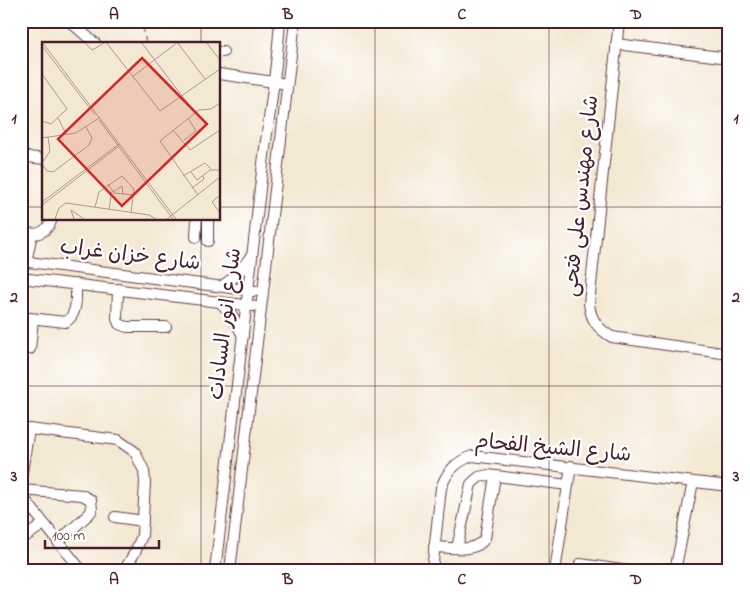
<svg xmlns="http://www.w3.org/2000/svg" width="750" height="592" font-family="'Indie Flower','Playpen Sans Arabic',sans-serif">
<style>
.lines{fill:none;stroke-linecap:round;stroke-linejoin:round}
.minor-casing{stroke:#633d44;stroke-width:12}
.path{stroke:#633d44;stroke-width:1;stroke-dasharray:4 4;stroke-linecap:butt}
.minor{stroke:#fff;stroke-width:10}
.grid{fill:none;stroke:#4a1f2b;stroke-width:1;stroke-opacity:0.55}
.labels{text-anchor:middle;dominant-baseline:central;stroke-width:4.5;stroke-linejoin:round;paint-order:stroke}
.street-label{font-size:21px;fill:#4a1f2b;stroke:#fff}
.inset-road{fill:none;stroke:#af988f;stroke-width:1}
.view{fill:#d62828;fill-opacity:0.15;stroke:#d62828;stroke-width:2.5}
.inset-edge{fill:none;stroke:#4a1f2b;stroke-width:2.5}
.neatline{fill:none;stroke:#4a1f2b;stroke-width:2}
.grid-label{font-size:16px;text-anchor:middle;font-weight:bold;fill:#4a1f2b}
</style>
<rect width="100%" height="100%" fill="#fff"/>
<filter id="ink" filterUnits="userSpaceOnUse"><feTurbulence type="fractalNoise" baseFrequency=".02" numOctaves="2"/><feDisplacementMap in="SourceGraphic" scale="10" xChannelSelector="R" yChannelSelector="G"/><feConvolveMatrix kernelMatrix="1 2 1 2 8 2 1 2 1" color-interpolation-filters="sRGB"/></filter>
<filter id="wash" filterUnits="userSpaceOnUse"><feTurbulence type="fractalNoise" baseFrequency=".0096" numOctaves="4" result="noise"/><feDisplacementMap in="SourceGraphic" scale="20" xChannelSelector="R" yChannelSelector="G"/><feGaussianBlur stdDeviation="1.12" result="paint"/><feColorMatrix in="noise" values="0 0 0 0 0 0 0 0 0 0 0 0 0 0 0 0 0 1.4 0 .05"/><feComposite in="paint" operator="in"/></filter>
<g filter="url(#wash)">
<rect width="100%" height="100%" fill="#f3e8d1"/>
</g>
<g filter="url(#ink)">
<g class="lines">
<defs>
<g id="minor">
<polyline points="69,21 96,44"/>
<path d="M619,21L589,304C591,320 598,329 612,337L729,354"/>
<polyline points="616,44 729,58"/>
<polyline points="219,52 223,52"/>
<polyline points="219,74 281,83"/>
<polyline points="21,156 44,159"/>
<path d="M21,230C35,238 47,233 52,219"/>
<polyline points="196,237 197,219"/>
<polyline points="208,241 208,219"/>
<polyline points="21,261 255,291"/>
<polyline points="26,262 32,234"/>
<polyline points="21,278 253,306"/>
<polyline points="222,286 237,275 251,256"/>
<polyline points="118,289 117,319 119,324 127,327 166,327"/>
<polyline points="220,302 232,315 243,336"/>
<path d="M21,317L65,322C78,316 76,297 76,284"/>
<polyline points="30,349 33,319"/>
<polyline points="21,428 118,440 135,452 144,471 145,482 142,536 135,552 124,571"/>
<polyline points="21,478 29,429"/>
<polyline points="21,490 82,495 91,500 92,510 89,514 58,542"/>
<polyline points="21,492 26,501 82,571"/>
<polyline points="115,517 143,521"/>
<polyline points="21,535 26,536 44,524"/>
<path d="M434,547C451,547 475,554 485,538L495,476"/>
<polyline points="457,548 471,484 479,477 488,475 568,485"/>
<polyline points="580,564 629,571"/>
<path d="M215,571C230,447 244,322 259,198C265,139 276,81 280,21"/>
<polyline points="230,571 295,21"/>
<path d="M432,571L441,488C447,471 456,462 472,456L729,486"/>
<polyline points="555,571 571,466"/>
<polyline points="673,571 676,566 693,482"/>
</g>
</defs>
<use href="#minor" class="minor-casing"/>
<polyline class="path" points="142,21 146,44"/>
<use href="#minor" class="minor"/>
</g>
</g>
<path class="grid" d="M201,21V44M375,21V571M549,21V571M21,207H44M219,207H729M201,219V571M21,386H729"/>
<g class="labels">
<g class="street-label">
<text transform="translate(582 196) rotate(-84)">شارع مهندس على فتحى</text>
<text transform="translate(130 256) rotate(7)">شارع خزان غراب</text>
<text transform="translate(226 324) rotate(-83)">شارع انور السادات</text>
<text transform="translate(553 449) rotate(5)">شارع الشيخ الفحام</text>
</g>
</g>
<g transform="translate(42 42)">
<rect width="178" height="178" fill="#f3e8d1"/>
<path class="inset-road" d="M0,0L134,177M42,0L50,8L64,0M64,0L118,69L178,27M99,0L153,71M135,0L163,37M164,0L178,18M0,4L53,73M0,32L25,67L9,82L0,79M90,35L136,0M16,76L24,92M57,78L131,177M131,88L148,108L178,88M0,96L34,91L57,76M142,98L154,89L146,76M0,121L8,109L6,95M0,122L5,129L11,130L47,103L50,96L44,85M149,130L155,138L168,128H178M141,134L163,121L169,127M66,142L72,151L92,153M150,146L162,137L161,134M71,150L80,144L81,152M156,153L118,99L157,68L169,67L178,61M178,153L170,160L178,171M0,160L77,102M0,163L77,104M53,165L57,150L80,134L92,147L89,171M67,167L70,149M13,177L17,166L24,161L107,173L114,177M32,177L29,168L42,177M125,177L178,135"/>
<path class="view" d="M100,16L165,82L80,164L16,97Z"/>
<rect width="178" height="178" class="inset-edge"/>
</g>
<rect width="750" height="592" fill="none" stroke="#fff" stroke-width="55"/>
<path d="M45 540v8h114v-8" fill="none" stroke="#4a1f2b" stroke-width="2.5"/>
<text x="52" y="540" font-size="15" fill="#4a1f2b" stroke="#ffffff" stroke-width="4" paint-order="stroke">100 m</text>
<rect x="28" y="28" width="694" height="536" class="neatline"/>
<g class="grid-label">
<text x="114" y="19">A</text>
<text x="288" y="19">B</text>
<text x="462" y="19">C</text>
<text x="636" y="19">D</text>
<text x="14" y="123">1</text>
<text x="736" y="123">1</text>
<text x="14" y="302">2</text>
<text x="736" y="302">2</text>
<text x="14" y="481">3</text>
<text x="736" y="481">3</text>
<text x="114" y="584">A</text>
<text x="288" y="584">B</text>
<text x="462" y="584">C</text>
<text x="636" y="584">D</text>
</g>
</svg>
